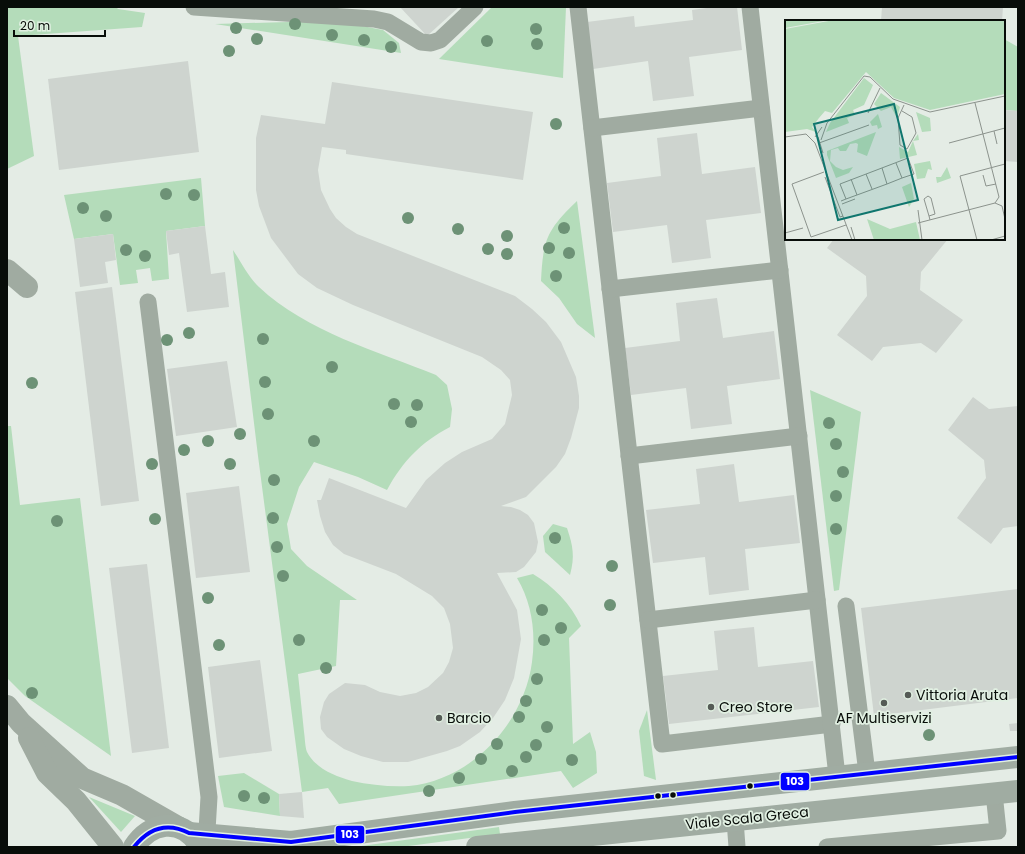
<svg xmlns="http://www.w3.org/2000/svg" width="1025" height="854" font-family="Poppins,sans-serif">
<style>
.green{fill:#b4dcba}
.building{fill:#ced4cf}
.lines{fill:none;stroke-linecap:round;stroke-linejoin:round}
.service{stroke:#a0aba1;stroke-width:17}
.minor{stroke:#a0aba1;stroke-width:22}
.tertiary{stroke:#a0aba1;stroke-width:22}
.primary{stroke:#a0aca2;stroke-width:22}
.bus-1-casing{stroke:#e1f0e2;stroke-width:7}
.bus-1{stroke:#00f;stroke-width:4}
.tree{fill:#6d9276}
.poi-dot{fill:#555b56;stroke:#e1f0e2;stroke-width:1.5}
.bus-dot{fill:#080d09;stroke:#e1f0e2;stroke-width:1.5}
.labels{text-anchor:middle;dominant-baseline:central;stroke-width:3.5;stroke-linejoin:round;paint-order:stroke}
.poi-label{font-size:14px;fill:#080d09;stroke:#e1f0e2;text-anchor:start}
.street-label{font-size:14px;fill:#080d09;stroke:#e1f0e2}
.inset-road{fill:none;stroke:#8c938d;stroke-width:1}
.view{fill:#0f766e;fill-opacity:0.15;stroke:#0f766e;stroke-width:2}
.inset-edge{fill:none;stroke:#080d09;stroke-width:2}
.line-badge{stroke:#e1f0e2;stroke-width:1.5}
.badge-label{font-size:11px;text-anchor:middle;font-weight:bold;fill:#fff}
</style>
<rect width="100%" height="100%" fill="#e4ece5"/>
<g class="green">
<polygon points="7,7 116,7 118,9 145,13 142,27 18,36 34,156 7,169"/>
<polygon points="492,7 566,7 563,78 439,59"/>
<polygon points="322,21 357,25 383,30 399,43 401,53 215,24"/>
<polygon points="1004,39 1018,47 1018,111 1004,110"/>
<polygon points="201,178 205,226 166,231 169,279 152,281 150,268 136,270 138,283 120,285 113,234 74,239 64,195"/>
<path d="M577,201L595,338L577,324L559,298L541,281C543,239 547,230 577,201Z"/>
<path d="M233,250C241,262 249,278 259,287C307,332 377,351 436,375L447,385L452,409L450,427C420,443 403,461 387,490L358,477L314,462L299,487L287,524L291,549L307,566L357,600H340L336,666L298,674C300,693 302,712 304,732C305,738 305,747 307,752C316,769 335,776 352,781C370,785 390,787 409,786C472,780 524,723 532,662C536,633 532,603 517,578L533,574C553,586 571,604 581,626L569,638L573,744L590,732L596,752L597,773L573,788L561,771L339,804L328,788L302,792L258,456Z"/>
<polygon points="810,390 861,412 839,590 834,591"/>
<polygon points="7,426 11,426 20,505 80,498 111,756 25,696 7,678"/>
<path d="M553,524L567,528C573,546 575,556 570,575L545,552L543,536Z"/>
<polygon points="647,710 656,780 644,776 639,731"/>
<polygon points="244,773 279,794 280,816 224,807 218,776"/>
<polygon points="89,797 135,816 121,832"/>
<polygon points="499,827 500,834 401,847 354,847"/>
</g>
<g class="building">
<polygon points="400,7 459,7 427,36"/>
<polygon points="714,7 737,7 742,50 689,57 694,96 653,101 648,61 593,69 587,22 634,16 635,27 693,20 692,10"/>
<polygon points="882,7 1003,7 1002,21 881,21"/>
<polygon points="188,61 199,152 59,170 48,79"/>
<polygon points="332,82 533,112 523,180 346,154 346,150 322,147 318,170 321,190 330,209 336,218 346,227 357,234 515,296 532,309 546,322 561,342 576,377 579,396 579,408 571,438 565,454 556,467 526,497 501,506 511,507 520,510 528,515 534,523 538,542 536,552 524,567 516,572 497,573 517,610 521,639 514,678 505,700 493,718 480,732 460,746 447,751 408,762 383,762 361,756 344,749 327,737 321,729 320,717 324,702 329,694 345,683 365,685 380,692 400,696 416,693 428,687 443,673 449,662 453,648 450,624 444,608 432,596 396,574 344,554 333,545 325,532 320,516 317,500 321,500 329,478 406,508 426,480 445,463 462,452 492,439 505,424 512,395 510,380 501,370 482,357 353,305 317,288 298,274 271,238 259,206 256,190 256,138 261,115 325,124"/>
<polygon points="1004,110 1018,111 1018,162 1004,161"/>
<polygon points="697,133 702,174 755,167 761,213 706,220 711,258 672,263 667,225 613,232 607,183 661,176 657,138"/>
<polygon points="205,226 211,274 225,272 229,307 187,312 179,253 169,255 166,231"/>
<polygon points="113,234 116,260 105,262 108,283 80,287 74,239"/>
<polygon points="834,239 948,239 921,272 920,290 963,320 936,353 921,343 883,347 872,361 837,335 867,296 866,276 827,248"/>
<polygon points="112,287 139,501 101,506 75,292"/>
<polygon points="717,298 723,338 774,331 780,379 727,386 732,424 691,429 686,388 631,395 625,348 680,341 676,303"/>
<polygon points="227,361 237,427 176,436 167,369"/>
<polygon points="973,397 989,409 1018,406 1018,526 1003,528 991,544 957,518 986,478 984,460 948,430"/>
<polygon points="734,464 739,502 794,495 800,543 745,549 749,590 709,595 705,557 653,563 646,510 700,504 696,469"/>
<polygon points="239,486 250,572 196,578 186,493"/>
<polygon points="147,564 169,748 132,753 109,568"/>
<polygon points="1018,589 1018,698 874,716 861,608"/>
<polygon points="754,627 758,667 813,661 819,707 669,724 663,676 718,670 714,631"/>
<polygon points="260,660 272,751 219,758 208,667"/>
<polygon points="1018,723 1018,731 1010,731 1009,724"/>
<polygon points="302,792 304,818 280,816 279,794"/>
</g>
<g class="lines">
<g class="service">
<polyline points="194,7 374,19 388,22 421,42 431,43 440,40 475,7"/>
<polyline points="578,7 662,744 832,724"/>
<polyline points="750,7 837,776"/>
<polyline points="592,128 761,108"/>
<polyline points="610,289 780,270"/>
<polyline points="148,302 209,797 206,847"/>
<polyline points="629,456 799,436"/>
<polyline points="846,606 867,773"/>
<polyline points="648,620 817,600"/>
<polyline points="735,820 737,847"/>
<polyline points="827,847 998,831 994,793"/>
</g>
<polyline class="minor" points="7,270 27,287"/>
<g class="tertiary">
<polyline points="7,706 21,723 82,778 122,795 178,827"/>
<polyline points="29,738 47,773 76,801 113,847"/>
</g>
<g class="primary">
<polyline points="189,833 291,842 515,812 1018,757"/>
<path d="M134,847C150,822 180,817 198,843"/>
<polyline points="477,847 1018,791"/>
</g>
<defs>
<path id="bus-1" d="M134,847C149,828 167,822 189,833L291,842L515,812L1018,757"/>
</defs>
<use href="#bus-1" class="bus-1-casing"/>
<use href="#bus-1" class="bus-1"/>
</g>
<g class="tree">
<circle cx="295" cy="24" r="6"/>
<circle cx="236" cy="28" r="6"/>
<circle cx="536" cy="29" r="6"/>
<circle cx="332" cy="35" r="6"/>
<circle cx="257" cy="39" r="6"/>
<circle cx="364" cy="40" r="6"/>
<circle cx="487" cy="41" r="6"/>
<circle cx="537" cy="44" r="6"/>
<circle cx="391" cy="47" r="6"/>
<circle cx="229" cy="51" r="6"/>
<circle cx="556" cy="124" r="6"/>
<circle cx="166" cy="194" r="6"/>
<circle cx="194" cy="195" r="6"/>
<circle cx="83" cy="208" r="6"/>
<circle cx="106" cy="216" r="6"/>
<circle cx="408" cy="218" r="6"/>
<circle cx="564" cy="228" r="6"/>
<circle cx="458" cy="229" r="6"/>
<circle cx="507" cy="236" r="6"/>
<circle cx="549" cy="248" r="6"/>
<circle cx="488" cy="249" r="6"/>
<circle cx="126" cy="250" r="6"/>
<circle cx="569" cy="253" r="6"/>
<circle cx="507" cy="254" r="6"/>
<circle cx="145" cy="256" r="6"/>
<circle cx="556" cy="276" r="6"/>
<circle cx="189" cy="333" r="6"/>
<circle cx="263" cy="339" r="6"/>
<circle cx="167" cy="340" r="6"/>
<circle cx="332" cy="367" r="6"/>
<circle cx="265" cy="382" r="6"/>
<circle cx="32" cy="383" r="6"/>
<circle cx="394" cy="404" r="6"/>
<circle cx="417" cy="405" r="6"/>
<circle cx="268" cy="414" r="6"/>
<circle cx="411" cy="422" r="6"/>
<circle cx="829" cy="423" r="6"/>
<circle cx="240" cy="434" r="6"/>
<circle cx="208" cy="441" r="6"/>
<circle cx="314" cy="441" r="6"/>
<circle cx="836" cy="444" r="6"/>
<circle cx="184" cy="450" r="6"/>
<circle cx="152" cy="464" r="6"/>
<circle cx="230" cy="464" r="6"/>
<circle cx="843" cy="472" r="6"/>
<circle cx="274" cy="480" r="6"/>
<circle cx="836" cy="496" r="6"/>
<circle cx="273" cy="518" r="6"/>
<circle cx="155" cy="519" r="6"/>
<circle cx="57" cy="521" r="6"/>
<circle cx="836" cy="529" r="6"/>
<circle cx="555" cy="538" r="6"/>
<circle cx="277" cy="547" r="6"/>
<circle cx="612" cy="566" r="6"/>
<circle cx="283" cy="576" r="6"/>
<circle cx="208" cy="598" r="6"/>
<circle cx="610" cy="605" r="6"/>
<circle cx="542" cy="610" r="6"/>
<circle cx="561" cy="628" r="6"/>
<circle cx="299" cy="640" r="6"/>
<circle cx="544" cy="640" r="6"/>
<circle cx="219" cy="645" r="6"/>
<circle cx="326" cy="668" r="6"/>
<circle cx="537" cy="679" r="6"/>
<circle cx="32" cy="693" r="6"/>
<circle cx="526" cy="701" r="6"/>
<circle cx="519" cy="717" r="6"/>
<circle cx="547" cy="727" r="6"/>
<circle cx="929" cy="735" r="6"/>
<circle cx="497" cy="744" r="6"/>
<circle cx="536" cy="745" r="6"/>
<circle cx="526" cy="757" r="6"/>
<circle cx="481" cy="759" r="6"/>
<circle cx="572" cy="760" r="6"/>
<circle cx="512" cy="771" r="6"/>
<circle cx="459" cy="778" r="6"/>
<circle cx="429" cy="791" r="6"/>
<circle cx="244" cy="796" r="6"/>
<circle cx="264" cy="798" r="6"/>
</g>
<g class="poi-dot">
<circle cx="908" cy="695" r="4"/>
<circle cx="884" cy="703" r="4"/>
<circle cx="711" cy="707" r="4"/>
<circle cx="439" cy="718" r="4"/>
</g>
<g class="bus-dot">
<circle cx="750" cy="786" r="3.5"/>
<circle cx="673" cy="795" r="3.5"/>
<circle cx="658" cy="796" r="3.5"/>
</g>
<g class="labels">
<g class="poi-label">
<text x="916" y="695">Vittoria Aruta</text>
<text x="719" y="707">Creo Store</text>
<text x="447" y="718">Barcio</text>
<text x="884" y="718" text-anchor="middle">AF Multiservizi</text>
</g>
<g class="street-label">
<text transform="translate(747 818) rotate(-6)">Viale Scala Greca</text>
</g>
</g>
<g transform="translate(785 20)">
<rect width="220" height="220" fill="#e4ece5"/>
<path d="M0,0H44L0,8ZM49,0H220V74L145,90L109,78L81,52L47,93L40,91L34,98L27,107L31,112L22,109L0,112V9ZM79,58L88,65L79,85L68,90L70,95L62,98L64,103L41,112L45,103ZM96,73L115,87L112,98L106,87L96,91L89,84ZM131,92L145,98L146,111L137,112ZM93,94L97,107L93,109L92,105L87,106L85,102ZM91,112L82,136L72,132L73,124L71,123L65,124L61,131H55L53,128L46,130L45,141L51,147L58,150L68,147L64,153L51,158L42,135V131ZM133,114L134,120L128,121L132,135L115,139L114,127L123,132L128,121ZM145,141L147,150L143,149L140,158L132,159L129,144ZM162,147L166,158L152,163L151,157H156ZM126,163L129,179L124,187L117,167ZM82,199L105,209L131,202L135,220H89Z" fill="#b4dcba"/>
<path class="inset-road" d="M190,83L214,177M117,91L127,97L131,113L122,129L115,125L113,98L119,85M83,93L95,68M209,111L212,124M0,117L21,114L30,123L67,220M30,117L37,107M33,117L38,133M36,120L42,103L79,56L85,57L108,79L145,92L220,76M34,123L84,105M164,123L220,108M111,143L117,158M97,148L102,164M39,152L7,164L26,217L61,205M81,154L87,169M198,155L201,166L211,164M40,157L55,197L58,196M66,159L72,175M214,177L210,183L217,186M56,181L61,179L102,164L117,158L129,154L123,138L55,164L61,179M57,184L70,179M217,186L220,199M133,190L137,220M144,196L150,194L146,178L143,176L139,179L144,196L145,200M133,203L210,183M66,207L70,220M0,213L18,208M192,220L175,156L220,144M206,220L220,216"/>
<path class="view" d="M109,84L133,180L53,200L29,104Z"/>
<rect width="220" height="220" class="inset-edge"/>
</g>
<g class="line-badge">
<rect x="780" y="772" width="30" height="19" rx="4" fill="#00f"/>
<rect x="335" y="825" width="30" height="19" rx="4" fill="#00f"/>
</g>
<g class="badge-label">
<text x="795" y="785">103</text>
<text x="350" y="838">103</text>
</g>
<rect width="1025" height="854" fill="none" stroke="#080d09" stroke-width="16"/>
<path d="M14 30v6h91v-6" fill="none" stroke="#080d09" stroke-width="2"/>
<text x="20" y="30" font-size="12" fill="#080d09" stroke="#e1f0e2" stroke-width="3" paint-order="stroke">20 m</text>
</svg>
